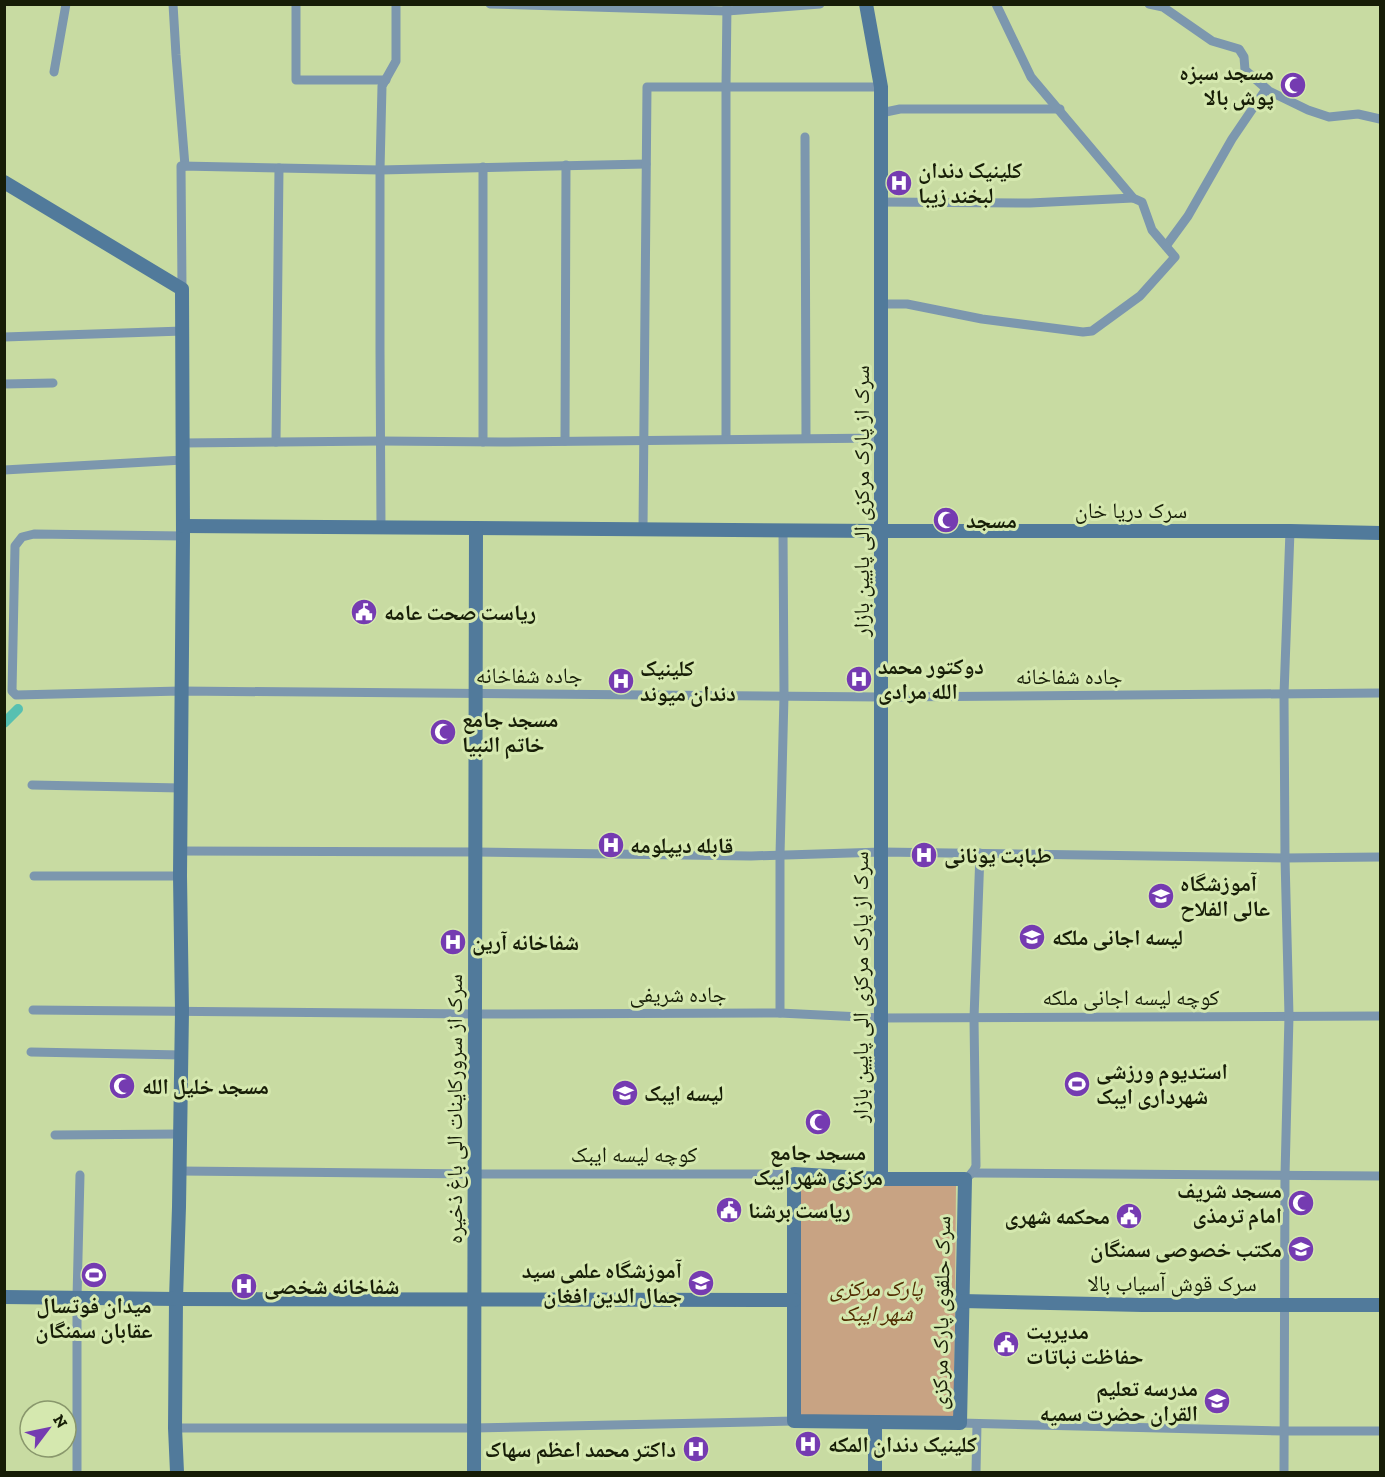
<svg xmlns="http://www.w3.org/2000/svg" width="1385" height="1477" font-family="'Zilla Slab','Noto Naskh Arabic',serif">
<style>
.park{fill:#c8a383}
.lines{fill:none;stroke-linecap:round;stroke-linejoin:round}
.canal{stroke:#57c0b1;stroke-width:10}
.street{stroke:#7c97ae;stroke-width:9}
.secondary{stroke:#517a9b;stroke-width:14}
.labels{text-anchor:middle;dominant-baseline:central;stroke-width:6;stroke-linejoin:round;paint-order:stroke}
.poi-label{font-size:22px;font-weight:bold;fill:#171d07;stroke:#d5e8af;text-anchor:start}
.street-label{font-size:22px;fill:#171d07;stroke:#d5e8af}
.park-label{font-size:22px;font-style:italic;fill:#512b00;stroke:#d5e8af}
</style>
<rect width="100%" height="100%" fill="#c8dba2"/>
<polygon class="park" points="797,1183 956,1184 954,1419 796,1417"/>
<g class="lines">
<polyline class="canal" points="4,723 18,709"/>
<g class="street">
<polyline points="173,4 176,55 185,166"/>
<polyline points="296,4 296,80 386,80"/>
<polyline points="490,4 727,11 820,4"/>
<polyline points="1149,4 1163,7 1212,41 1239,49 1244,57 1245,70 1269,91 1308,110 1329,117 1358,114 1380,119"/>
<polyline points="54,72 66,4"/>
<polyline points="881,113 900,109 1060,109"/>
<polyline points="805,137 806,438"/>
<polyline points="881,202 1030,203 1133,198"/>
<polyline points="1166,246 1188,216 1232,139 1266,89"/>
<polyline points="182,289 181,166 380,170 646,164"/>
<polyline points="881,304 907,304 982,319 1083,332 1092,331 1140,296 1175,257 1152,230 1142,202 1133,198 1031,77 996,4"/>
<polyline points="4,337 183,331"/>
<polyline points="4,384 53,383"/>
<polyline points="726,439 726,87 727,4"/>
<polyline points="565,441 566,165"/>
<polyline points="276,442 279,168"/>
<polyline points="483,442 483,167"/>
<polyline points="183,443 381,441 500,442 882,438"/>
<polyline points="4,470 183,460"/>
<polyline points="381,528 380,349 380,170 382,86 396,61 396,4"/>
<polyline points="643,529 647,87 881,87"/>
<polyline points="183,536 34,534 22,537 15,546 12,691 16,695 181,691 882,697 1380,693"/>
<polyline points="32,785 181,788"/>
<polyline points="181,851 476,852 751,856 882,852 1285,858 1380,857"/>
<polyline points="34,876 180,876"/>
<polyline points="33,1010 475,1014 780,1013 881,1018 1380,1016"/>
<polyline points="780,1013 780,855 784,696 783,531"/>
<polyline points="31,1052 182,1055"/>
<polyline points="55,1135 180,1134"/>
<polyline points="180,1171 475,1174 794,1174"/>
<polyline points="972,1173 1380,1176"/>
<polyline points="970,1175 974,1170 976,1166 974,1018 980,853"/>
<polyline points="960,1423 1284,1431 1380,1431"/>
<polyline points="175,1428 474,1428 794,1421"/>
<polyline points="77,1472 77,1298 80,1175"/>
<polyline points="976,1472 977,1424"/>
<polyline points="1284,1472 1285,1175 1289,1016 1285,858 1284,694 1290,531"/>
</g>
<g class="secondary">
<polyline points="866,4 881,87 881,1179"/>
<polyline points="4,182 182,289 183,536 180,876 182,1011 179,1207 176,1299 175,1428 177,1472"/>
<polyline points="183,526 882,531 1290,531 1380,533"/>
<polygon points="794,1174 881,1179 965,1179 960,1423 794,1421"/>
<polyline points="4,1297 176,1299 794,1300"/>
<polyline points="962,1301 1142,1305 1380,1305"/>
<polyline points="875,1422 875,1472"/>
<polyline points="474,1472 476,529"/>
</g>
</g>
<defs>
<symbol id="mosque-disc" viewBox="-11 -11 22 22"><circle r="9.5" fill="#753bb1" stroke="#d5e8af"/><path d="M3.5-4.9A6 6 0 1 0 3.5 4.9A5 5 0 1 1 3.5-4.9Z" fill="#fff"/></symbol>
<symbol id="hospital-disc" viewBox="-11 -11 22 22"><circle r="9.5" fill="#753bb1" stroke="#d5e8af"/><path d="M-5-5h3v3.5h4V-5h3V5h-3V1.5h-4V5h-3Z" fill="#fff"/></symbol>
<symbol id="civic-disc" viewBox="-11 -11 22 22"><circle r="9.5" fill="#753bb1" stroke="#d5e8af"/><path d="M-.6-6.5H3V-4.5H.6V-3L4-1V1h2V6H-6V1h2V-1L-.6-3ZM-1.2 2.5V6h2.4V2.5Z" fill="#fff"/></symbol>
<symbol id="school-disc" viewBox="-11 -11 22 22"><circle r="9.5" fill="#753bb1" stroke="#d5e8af"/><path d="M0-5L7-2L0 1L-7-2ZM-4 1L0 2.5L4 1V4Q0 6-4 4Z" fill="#fff"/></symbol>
<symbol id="stadium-disc" viewBox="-11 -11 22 22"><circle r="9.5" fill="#753bb1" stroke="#d5e8af"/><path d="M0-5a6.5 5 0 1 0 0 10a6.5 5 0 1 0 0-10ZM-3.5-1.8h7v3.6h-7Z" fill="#fff"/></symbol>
</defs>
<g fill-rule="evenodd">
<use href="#mosque-disc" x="1278" y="70" width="30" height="30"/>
<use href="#hospital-disc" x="884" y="168" width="30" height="30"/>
<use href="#mosque-disc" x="931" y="505" width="30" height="30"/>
<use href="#civic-disc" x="349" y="597" width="30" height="30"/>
<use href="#hospital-disc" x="844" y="664" width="30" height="30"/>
<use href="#hospital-disc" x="606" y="666" width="30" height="30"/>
<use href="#mosque-disc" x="428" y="717" width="30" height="30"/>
<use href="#hospital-disc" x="596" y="830" width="30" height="30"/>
<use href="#hospital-disc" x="909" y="840" width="30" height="30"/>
<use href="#school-disc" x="1146" y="881" width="30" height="30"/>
<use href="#school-disc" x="1017" y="922" width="30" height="30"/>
<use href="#hospital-disc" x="438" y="927" width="30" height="30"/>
<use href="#stadium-disc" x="1062" y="1069" width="30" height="30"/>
<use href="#mosque-disc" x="107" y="1071" width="30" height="30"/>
<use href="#school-disc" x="610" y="1078" width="30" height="30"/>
<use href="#mosque-disc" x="803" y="1107" width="30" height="30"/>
<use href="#mosque-disc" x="1286" y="1188" width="30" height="30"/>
<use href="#civic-disc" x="714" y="1195" width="30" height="30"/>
<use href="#civic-disc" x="1114" y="1201" width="30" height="30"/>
<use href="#school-disc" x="1286" y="1234" width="30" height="30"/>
<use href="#stadium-disc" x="79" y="1260" width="30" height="30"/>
<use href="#school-disc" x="686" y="1268" width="30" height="30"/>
<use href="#hospital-disc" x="229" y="1271" width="30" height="30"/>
<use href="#civic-disc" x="991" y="1329" width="30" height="30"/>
<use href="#school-disc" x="1202" y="1386" width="30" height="30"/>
<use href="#hospital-disc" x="793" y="1429" width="30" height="30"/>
<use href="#hospital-disc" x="681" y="1434" width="30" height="30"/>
</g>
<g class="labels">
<g class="poi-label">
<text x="1274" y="72" text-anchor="end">مسجد سبزه<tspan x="1274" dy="25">پوش بالا</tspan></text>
<text x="918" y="170">کلینیک دندان<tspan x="918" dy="25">لبخند زیبا</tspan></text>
<text x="966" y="520">مسجد</text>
<text x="384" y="612">ریاست صحت عامه</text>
<text x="878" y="666">دوکتور محمد<tspan x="878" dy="25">الله مرادی</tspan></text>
<text x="640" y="668">کلینیک<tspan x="640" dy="25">دندان میوند</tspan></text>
<text x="462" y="719">مسجد جامع<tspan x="462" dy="25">خاتم النبیا</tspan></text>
<text x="630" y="845">قابله دیپلومه</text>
<text x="944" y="855">طبابت یونانی</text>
<text x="1180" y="883">آموزشگاه<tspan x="1180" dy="25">عالی الفلاح</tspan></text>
<text x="1052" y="937">لیسه اجانی ملکه</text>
<text x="472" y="942">شفاخانه آرین</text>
<text x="1096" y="1071">استدیوم ورزشی<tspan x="1096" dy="25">شهرداری ایبک</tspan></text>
<text x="142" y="1086">مسجد خلیل الله</text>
<text x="644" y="1093">لیسه ایبک</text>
<text x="818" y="1152" text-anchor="middle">مسجد جامع<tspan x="818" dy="25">مرکزی شهر ایبک</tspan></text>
<text x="1282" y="1190" text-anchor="end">مسجد شریف<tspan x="1282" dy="25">امام ترمذی</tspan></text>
<text x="748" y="1210">ریاست برشنا</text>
<text x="1110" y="1216" text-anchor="end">محکمه شهری</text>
<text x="1282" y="1249" text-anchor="end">مکتب خصوصی سمنگان</text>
<text x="682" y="1270" text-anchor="end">آموزشگاه علمی سید<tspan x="682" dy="25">جمال الدین افغان</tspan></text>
<text x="264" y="1286">شفاخانه شخصی</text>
<text x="94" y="1305" text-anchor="middle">میدان فوتسال<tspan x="94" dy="25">عقابان سمنگان</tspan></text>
<text x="1026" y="1331">مدیریت<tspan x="1026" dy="25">حفاظت نباتات</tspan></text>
<text x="1198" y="1388" text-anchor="end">مدرسه تعلیم<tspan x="1198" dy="25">القران حضرت سمیه</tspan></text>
<text x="828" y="1444">کلینیک دندان المکه</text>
<text x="676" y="1449" text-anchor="end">داکتر محمد اعظم سهاک</text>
</g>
<g class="street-label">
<text transform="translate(861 501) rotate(-90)">سرک از پارک مرکزی الی پایین بازار</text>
<text x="1131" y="510">سرک دریا خان</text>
<text x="529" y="675">جاده شفاخانه</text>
<text x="1069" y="676">جاده شفاخانه</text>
<text transform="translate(860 987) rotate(-90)">سرک از پارک مرکزی الی پایین بازار</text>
<text x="678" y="994">جاده شریفی</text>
<text x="1131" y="997">کوچه لیسه اجانی ملکه</text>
<text transform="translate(454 1109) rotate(-90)">سرک از سرورکاینات الی باغ ذخیره</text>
<text x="634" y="1154">کوچه لیسه ایبک</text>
<text x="1172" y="1283">سرک قوش آسیاب بالا</text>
<text transform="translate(941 1313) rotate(-89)">سرک حلقوی پارک مرکزی</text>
</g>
<g class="park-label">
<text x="876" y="1288">پارک مرکزی<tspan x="876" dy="25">شهر ایبک</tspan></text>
</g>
</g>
<rect width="1385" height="1477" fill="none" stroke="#171d07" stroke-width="12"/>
<g transform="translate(48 1429) rotate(58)"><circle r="28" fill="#d5e8af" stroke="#89976c" stroke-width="1.5"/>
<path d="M0-4.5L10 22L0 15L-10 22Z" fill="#753bb1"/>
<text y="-9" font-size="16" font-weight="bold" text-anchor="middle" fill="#171d07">N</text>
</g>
</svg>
